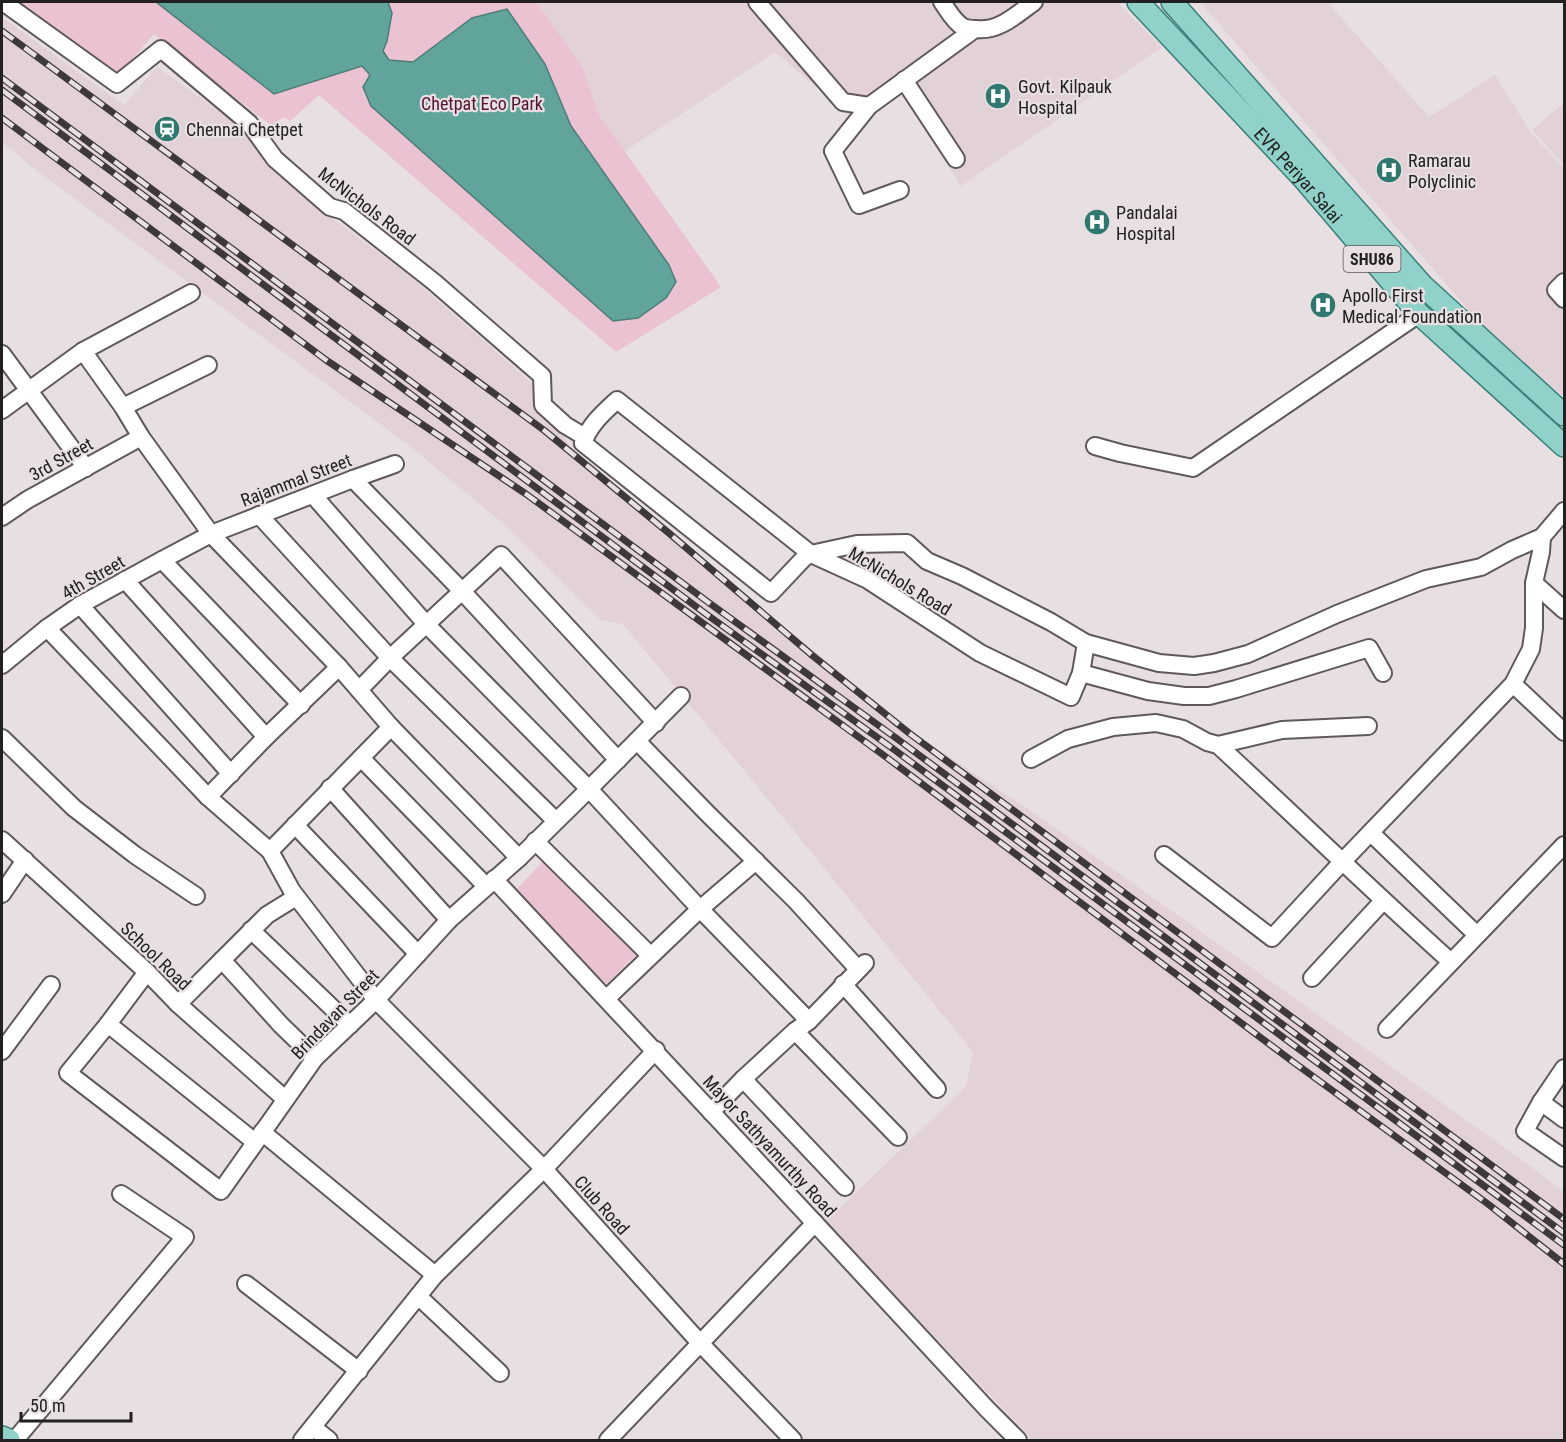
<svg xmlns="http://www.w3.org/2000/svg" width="1566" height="1442" font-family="'Roboto Condensed',sans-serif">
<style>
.built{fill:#e2d1d7}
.green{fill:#eac2d1}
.water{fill:#61a49b;stroke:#4e7c76;stroke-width:1.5}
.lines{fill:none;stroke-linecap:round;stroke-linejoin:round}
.minor-casing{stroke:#60595c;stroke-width:20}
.major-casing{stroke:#3a7f77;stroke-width:24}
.minor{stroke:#fff;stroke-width:16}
.major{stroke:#90d1ca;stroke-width:21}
.rail-casing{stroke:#3d393b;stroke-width:7}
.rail{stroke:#e7dfe2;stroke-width:4.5;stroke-dasharray:14;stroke-linecap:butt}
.labels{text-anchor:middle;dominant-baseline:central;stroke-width:4.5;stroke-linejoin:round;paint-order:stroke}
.shield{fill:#e7dfe2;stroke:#5e595b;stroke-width:1.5}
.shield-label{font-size:16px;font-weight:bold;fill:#232021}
.poi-label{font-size:18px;fill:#232021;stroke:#e7dfe2;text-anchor:start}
.park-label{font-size:18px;fill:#521232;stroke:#e7dfe2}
.street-label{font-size:18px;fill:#232021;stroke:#e7dfe2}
</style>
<rect width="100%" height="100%" fill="#e7dfe2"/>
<g class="built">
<polygon points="537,2 1117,2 1162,47 961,186 895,83 842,109 775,52 625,151 599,115 583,69"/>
<polygon points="1200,2 1334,2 1330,5 1429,117 1495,75 1531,133 1564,168 1564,397 1481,324"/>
<polygon points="2,17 124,105 157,67 237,124 267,162 322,211 405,272 535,386 570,446 752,601 924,740 1037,815 1522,1160 1564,1192 1564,1440 1033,1440 825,1223 966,1086 973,1052 786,821 623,624 601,620 500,521 406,443 36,170 2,142"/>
<polygon points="1564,103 1564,165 1532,130"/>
</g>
<g class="green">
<polygon points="19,2 537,2 583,69 599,115 721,287 616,352 319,95 290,121 283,117 273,127 154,34 117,77"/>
<polygon points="549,855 643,948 606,984 515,891"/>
</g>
<polygon class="water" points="156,2 388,2 392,13 387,41 383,51 389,60 413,62 472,18 507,9 545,64 571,126 669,265 676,282 666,298 638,318 613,321 371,106 363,87 370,75 362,66 274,94"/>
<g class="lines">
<defs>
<g id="minor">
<polyline points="3,2 117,84 161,49 249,123 275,159 330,207 344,211 434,282 542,376 543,405 565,425 585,437"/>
<polyline points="757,2 843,102 869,106 975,29"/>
<path d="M942,2C948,10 953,21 963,27C967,29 972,29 976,29C999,32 1017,14 1034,2"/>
<polyline points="904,80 956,159"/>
<polyline points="869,106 833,151 859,205 900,190"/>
<polyline points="1564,282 1556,290 1564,299"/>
<polyline points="83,351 123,407 141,437 211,534 339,667 391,727 519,858 449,920 376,1000 315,1058 221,1191 68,1073 108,1024 147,972"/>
<polyline points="2,354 86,468"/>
<polyline points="123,407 208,365"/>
<polyline points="2,410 83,351 191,293"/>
<polyline points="1095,446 1120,453 1193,468 1419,314"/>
<polyline points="353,479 461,590 618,760"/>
<polyline points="313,495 426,624 589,789 700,909 809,1021"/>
<polyline points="259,515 390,658 556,821"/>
<polyline points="2,517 27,500 141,437"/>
<polyline points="162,560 301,705"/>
<polyline points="125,580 266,737"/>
<polyline points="1534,583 1564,610"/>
<polyline points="80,605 231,774"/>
<polyline points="47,628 208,797 270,851 292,891 376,1000 544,1169 700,1343 793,1440"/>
<path d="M1086,643L1081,673L1071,697L980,653L868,580L811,554L805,557L771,593L583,443C590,424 603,413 617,400L811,554L857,544L907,543L927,561L962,576L1051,622L1086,643L1159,663L1194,666L1214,663L1248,654L1337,614L1426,579L1481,567L1512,550L1542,537L1564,511"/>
<polyline points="2,665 47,628 80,605 162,560 211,534 353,479 395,464"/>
<polyline points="1081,673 1148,691 1184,696 1209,696 1236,689 1369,648 1383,673"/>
<polyline points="1513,684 1564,732"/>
<polyline points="359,690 390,658 501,555 656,723"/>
<polyline points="2,738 74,808 135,855 196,896"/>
<polyline points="637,741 708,814 796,901 858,969"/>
<path d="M1218,745C1296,817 1372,891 1451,962"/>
<polyline points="361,758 486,886"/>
<polyline points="1031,759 1068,739 1113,727 1156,723 1183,729 1207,742 1218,745 1282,730 1368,726"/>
<polyline points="330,788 449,920"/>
<polyline points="208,797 266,737 339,667"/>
<polyline points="295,825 418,954"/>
<polyline points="1371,833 1477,935"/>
<polyline points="2,840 147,972 178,1004 285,1099"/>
<polyline points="535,841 650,955"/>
<polyline points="270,851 391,727"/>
<polyline points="1164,855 1272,938 1343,861 1513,684 1531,649 1534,628 1534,583 1541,552 1542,537"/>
<polyline points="519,858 589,789 681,696"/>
<path d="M494,879C660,1055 823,1232 987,1409L1018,1440"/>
<polyline points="2,894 25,860"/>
<polyline points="251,930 350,1025"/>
<polyline points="222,960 281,1025 315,1058"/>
<polyline points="1312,978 1383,901"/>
<polyline points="843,984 937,1089"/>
<polyline points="607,998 700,909 756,861"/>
<polyline points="178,1004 267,915 296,897"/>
<polyline points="108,1024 255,1142"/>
<polyline points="1387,1029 1564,845"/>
<polyline points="795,1031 898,1137"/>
<polyline points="2,1051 51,985"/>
<polyline points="1564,1068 1541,1102 1525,1131 1564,1158"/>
<polyline points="743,1079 845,1187"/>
<polyline points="1541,1102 1564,1119"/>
<polyline points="711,1112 743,1079 795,1031 809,1021 865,963"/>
<polyline points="262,1132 435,1275"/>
<polyline points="246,1284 359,1371"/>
<polyline points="418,1296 500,1373"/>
<polyline points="314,1428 329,1440"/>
<polyline points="15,1440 185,1237 121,1194"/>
<polyline points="302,1440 435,1275 544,1169 656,1050"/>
<polyline points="608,1440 815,1223"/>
</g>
<g id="major">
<path id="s1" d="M1138,2L1303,178L1419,314L1564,446"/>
<polyline points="1172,2 1422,285 1564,415"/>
<polyline points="2,1437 9,1440"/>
</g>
</defs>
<use href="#minor" class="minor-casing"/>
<use href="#major" class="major-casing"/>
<use href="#minor" class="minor"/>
<use href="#major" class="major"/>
<defs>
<g id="rail">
<polyline points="2,31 545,431 670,534 813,656 909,733 1564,1219"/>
<polyline points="2,78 712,605 896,738 1564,1233"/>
<polyline points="2,90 706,614 892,748 1564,1245"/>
<polyline points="2,118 326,360 526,494 886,757 1296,1064 1488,1204 1564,1264"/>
</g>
</defs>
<use href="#rail" class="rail-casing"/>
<use href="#rail" class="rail"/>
</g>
<defs>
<symbol id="hospital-disc" viewBox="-11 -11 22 22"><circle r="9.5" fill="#30776f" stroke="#e7dfe2"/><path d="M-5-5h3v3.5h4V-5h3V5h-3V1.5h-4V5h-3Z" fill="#fff"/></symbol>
<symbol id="station-disc" viewBox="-11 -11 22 22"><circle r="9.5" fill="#30776f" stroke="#e7dfe2"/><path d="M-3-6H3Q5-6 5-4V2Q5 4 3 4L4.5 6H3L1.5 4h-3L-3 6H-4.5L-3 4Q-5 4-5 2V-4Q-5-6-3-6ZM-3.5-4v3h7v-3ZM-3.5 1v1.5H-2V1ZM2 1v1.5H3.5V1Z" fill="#fff"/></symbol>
</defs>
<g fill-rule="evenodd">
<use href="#hospital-disc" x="983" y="81" width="30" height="30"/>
<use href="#station-disc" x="152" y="114" width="30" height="30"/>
<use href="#hospital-disc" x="1374" y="155" width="30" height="30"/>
<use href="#hospital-disc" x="1082" y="207" width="30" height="30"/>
<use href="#hospital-disc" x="1308" y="290" width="30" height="30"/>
</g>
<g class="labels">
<rect class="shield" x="1343.5" y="246" width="57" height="26" rx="4.5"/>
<g class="shield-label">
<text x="1372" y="259">SHU86</text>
</g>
<g class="poi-label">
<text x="1018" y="86">Govt. Kilpauk<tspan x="1018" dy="21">Hospital</tspan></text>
<text x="186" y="129">Chennai Chetpet</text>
<text x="1408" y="160">Ramarau<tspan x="1408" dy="21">Polyclinic</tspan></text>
<text x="1116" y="212">Pandalai<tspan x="1116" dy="21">Hospital</tspan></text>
<text x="1342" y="295">Apollo First<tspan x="1342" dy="21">Medical Foundation</tspan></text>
</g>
<g class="park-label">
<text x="482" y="103">Chetpat Eco Park</text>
</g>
<g class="street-label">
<text stroke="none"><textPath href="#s1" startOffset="236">EVR Periyar Salai</textPath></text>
<text transform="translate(367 206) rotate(37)">McNichols Road</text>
<text transform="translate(61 459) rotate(-29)">3rd Street</text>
<text transform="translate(296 480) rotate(-21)">Rajammal Street</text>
<text transform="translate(93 577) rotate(-30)">4th Street</text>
<text transform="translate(900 581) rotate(31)">McNichols Road</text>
<text transform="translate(156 956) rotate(44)">School Road</text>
<text transform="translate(335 1014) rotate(-46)">Brindavan Street</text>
<text transform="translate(770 1146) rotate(47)">Mayor Sathyamurthy Road</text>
<text transform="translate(602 1205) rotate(48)">Club Road</text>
</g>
</g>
<rect width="1566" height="1442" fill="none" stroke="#232021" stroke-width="6"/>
<path d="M21 1412v9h110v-9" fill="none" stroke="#232021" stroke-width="3"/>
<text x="30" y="1412" font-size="18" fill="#232021" stroke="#e7dfe2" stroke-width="4.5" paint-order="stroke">50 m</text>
</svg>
